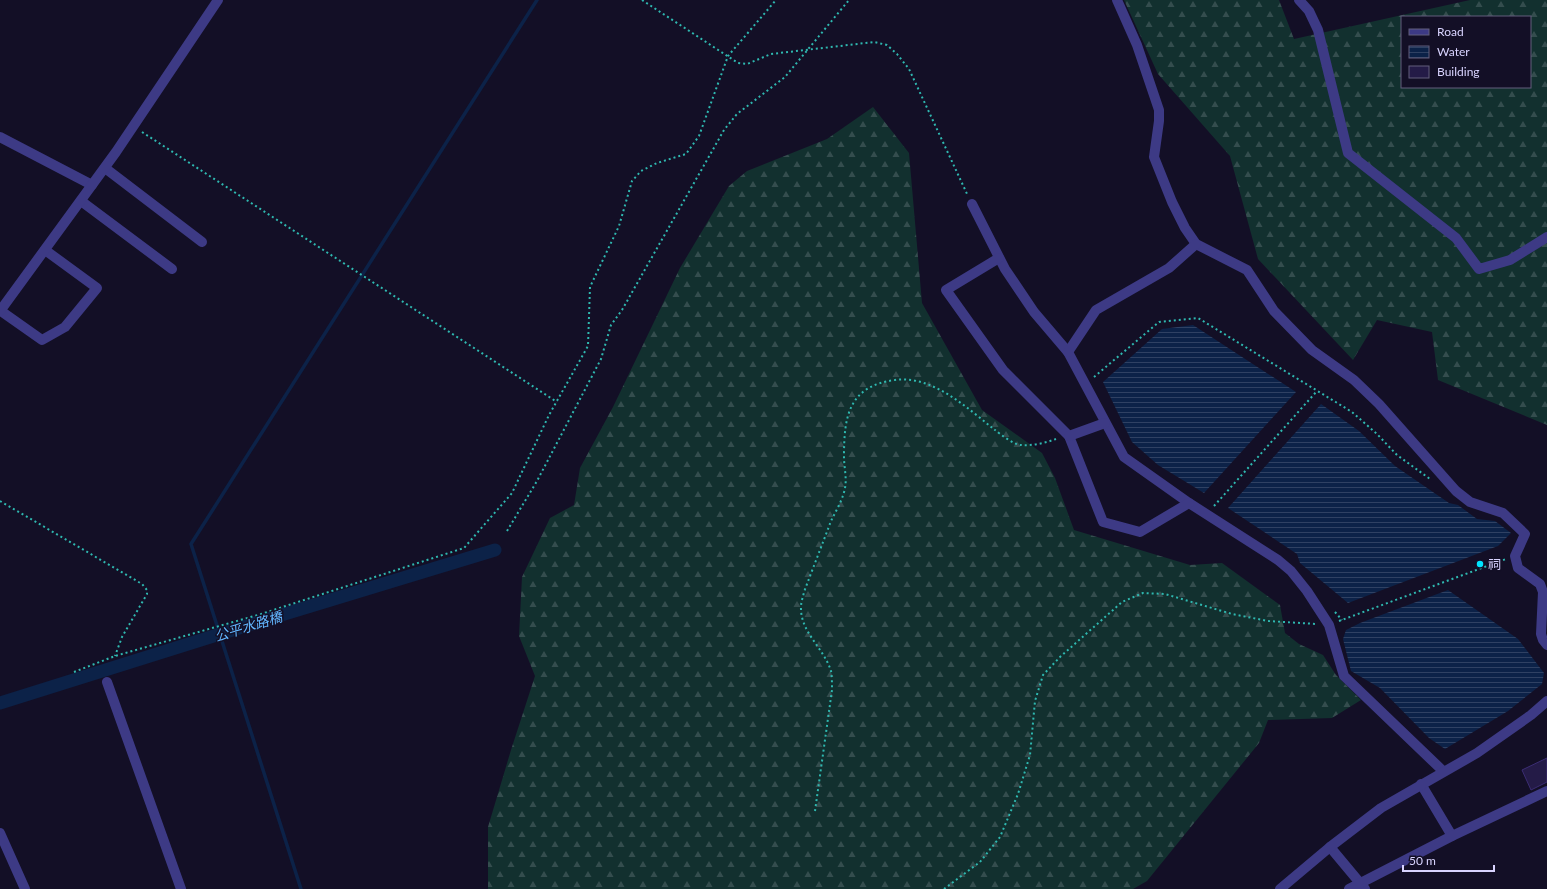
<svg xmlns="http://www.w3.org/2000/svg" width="1547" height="889" font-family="Lato,'Noto Sans JP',sans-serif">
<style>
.forest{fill:url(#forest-firs);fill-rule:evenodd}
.water{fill:url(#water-rules)}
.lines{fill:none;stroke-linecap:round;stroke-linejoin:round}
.stream{stroke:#0c2248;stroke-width:3.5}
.canal{stroke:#0c2248;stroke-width:13}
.building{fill:#241b47;stroke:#3b2d73}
.path{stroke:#2fb8b0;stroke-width:2;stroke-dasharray:2 3;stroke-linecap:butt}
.minor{stroke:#3d3a85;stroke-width:10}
.tertiary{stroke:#3d3a85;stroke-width:10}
.poi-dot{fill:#00e5ff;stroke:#130f26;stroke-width:1.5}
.labels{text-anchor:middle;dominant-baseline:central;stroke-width:3;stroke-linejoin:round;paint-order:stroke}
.poi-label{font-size:13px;fill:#d9d4ff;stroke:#130f26;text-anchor:start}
.water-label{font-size:14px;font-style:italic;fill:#62b6ff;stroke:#130f26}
</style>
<defs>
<pattern id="forest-firs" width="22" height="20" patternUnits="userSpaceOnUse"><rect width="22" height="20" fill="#12302f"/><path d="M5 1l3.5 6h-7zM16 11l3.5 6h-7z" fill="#344d4e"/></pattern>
<pattern id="water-rules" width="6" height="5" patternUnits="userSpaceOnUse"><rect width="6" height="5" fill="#0c2248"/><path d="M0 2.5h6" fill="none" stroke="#2f4163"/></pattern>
</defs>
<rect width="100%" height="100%" fill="#130f26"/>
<g class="forest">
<path d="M1124,0H1279L1294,39L1470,0H1547V425L1438,380L1432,332L1377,320L1353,360L1258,259L1230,156L1158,74ZM1402,17H1530V87H1402Z"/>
<polygon points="873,107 909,153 922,303 982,410 1042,453 1055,478 1074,530 1190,565 1222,563 1280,605 1285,633 1299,644 1323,655 1336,675 1361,700 1332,718 1268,720 1259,743 1147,881 1133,889 488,889 488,827 511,750 535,676 519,636 522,577 550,518 574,505 580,468 613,407 680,268 729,186 747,171 827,139"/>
</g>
<g class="water">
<polygon points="1193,325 1296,392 1204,493 1158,465 1132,442 1103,382 1162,329"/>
<polygon points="1321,404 1359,431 1395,466 1449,503 1458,505 1477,519 1495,521 1511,533 1498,546 1348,603 1300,563 1297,554 1228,508"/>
<polygon points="1448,590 1518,639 1544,673 1542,684 1508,711 1445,749 1429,738 1380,688 1351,671 1343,639 1346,630 1360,623"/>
</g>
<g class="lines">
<polyline class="stream" points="301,889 191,544 537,0"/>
<polyline class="canal" points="0,703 268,619 495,550"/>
</g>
<polygon class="building" points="1547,758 1547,782 1531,790 1522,770"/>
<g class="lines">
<g class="path">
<polyline points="642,0 738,63 747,64 771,54 874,42 887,45 897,54 909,69 968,196"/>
<polyline points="142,132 557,402"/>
<polyline points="1094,377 1159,322 1198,318 1352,412 1377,434 1397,455 1430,479"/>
<polyline points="0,501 142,584 147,590 147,594 122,637 115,656"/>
<polyline points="1214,506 1317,391"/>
<polyline points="507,531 537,481 601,359 611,325 622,310 724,130 737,114 785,77 849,0"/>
<polyline points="1335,612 1342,620"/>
<polyline points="1339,621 1506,559"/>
<polyline points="74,672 115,656 261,614 464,548 512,493 549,415 588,346 590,287 619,226 632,181 641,171 657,163 686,154 699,136 728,56 776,0"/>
<path d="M815,811L832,690C832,684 832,677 831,671C824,648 800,632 801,607C801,602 803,597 804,592C813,568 822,545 831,521C836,511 843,499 845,488C847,478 844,467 844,457C844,417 848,386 895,380C933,375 967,408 995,430C1000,434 1014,445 1021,445C1032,446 1045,443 1056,439"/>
<polyline points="944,889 980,862 1000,837 1018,794 1030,755 1035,701 1043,675 1060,657 1122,602 1143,593 1165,594 1232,614 1268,621 1316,624"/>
</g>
<g class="minor">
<polyline points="1117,0 1137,45 1159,110 1159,121 1154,157 1172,202 1185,228 1196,244 1247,270 1274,311 1312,350 1354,380 1379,404 1456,491 1470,502 1503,513 1525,534 1515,556 1518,568 1540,584 1543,592 1541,634 1543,640 1547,645"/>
<polyline points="1299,0 1309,11 1318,30 1348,153 1456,238 1479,269 1510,260 1547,237"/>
<polyline points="0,137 92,185"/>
<polyline points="105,168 202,242"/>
<polyline points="81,201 172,269"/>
<polyline points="972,204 1005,269 1034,312 1068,352 1124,457 1189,503 1278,560 1291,571 1307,591 1329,625 1344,676 1443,771"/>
<polyline points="999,258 946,290 1003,370 1069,436 1103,522 1140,532 1189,503"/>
<polyline points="1,311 42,340 65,327 97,288 45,250"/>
<polyline points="1068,352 1096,310 1169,268 1196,244"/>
<polyline points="1069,436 1105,423"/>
<polyline points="107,682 181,889"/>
<polyline points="1421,784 1452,836"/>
<polyline points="1330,847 1365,889"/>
<polyline points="1280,889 1330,847 1381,808 1477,753 1531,715 1547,701"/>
</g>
<g class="tertiary">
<polyline points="0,311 116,152 218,0"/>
<polyline points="0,833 25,889"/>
<polyline points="1349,889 1452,836 1547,791"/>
</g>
</g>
<circle class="poi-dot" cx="1480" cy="564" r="4"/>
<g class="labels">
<g class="poi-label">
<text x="1488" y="564">祠</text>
</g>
<g class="water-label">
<text transform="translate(248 626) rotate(-17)">公平水路橋</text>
</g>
</g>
<rect x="1401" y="16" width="130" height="72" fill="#130f26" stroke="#625e7d"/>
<rect x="1409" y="29" width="20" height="6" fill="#3d3a85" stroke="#625e7d"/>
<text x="1437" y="36" font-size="12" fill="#d9d4ff">Road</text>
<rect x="1409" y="46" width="20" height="12" fill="url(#water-rules)" stroke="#625e7d"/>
<text x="1437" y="56" font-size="12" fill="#d9d4ff">Water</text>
<rect x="1409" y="66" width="20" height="12" fill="#241b47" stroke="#625e7d"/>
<text x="1437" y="76" font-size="12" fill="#d9d4ff">Building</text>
<path d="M1403 865v6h91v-6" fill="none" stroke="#d9d4ff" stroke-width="2"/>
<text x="1409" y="865" font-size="12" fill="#d9d4ff" stroke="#130f26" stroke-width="3" paint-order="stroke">50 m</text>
</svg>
